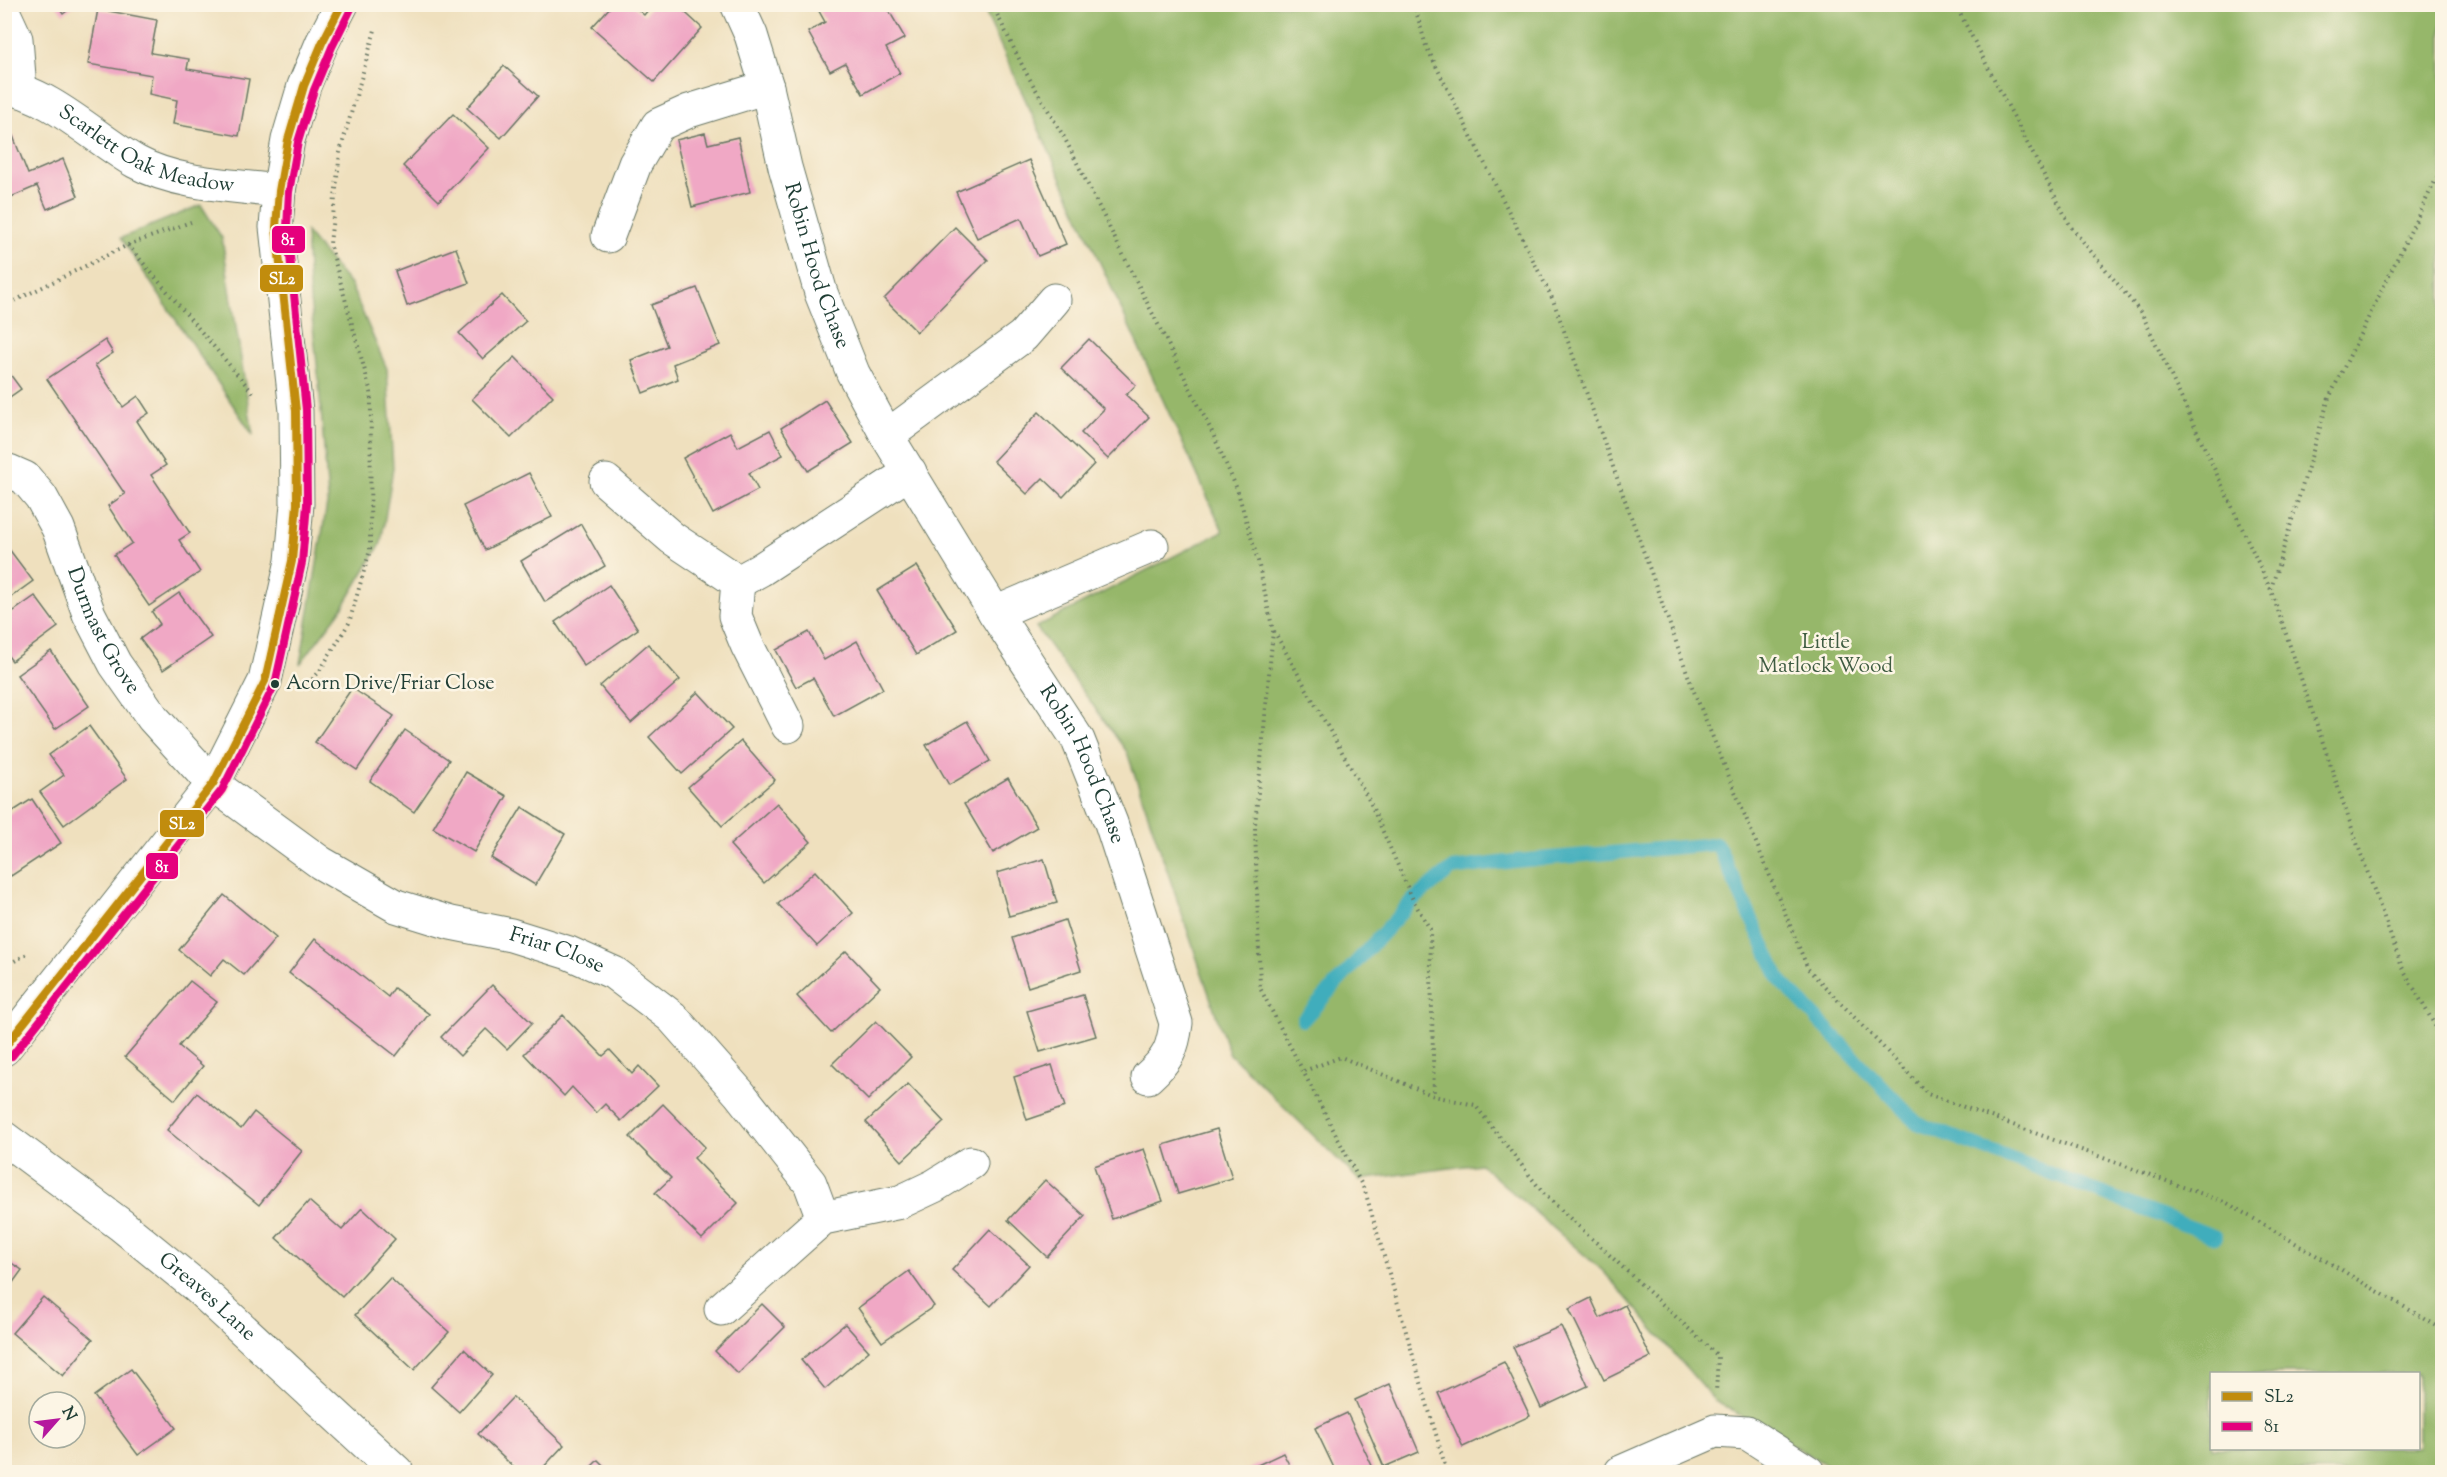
<svg xmlns="http://www.w3.org/2000/svg" width="2447" height="1477" font-family="'Sorts Mill Goudy',serif">
<style>
.forest{fill:#96b76b;stroke:#5a7a50;stroke-width:1.5;fill-rule:evenodd}
.lines{fill:none;stroke-linecap:round;stroke-linejoin:round}
.stream{stroke:#3fadbc;stroke-width:14}
.building{fill:#f0a8c5}
.minor-casing{stroke:#687664;stroke-width:35}
.path{stroke:#687664;stroke-width:4;stroke-dasharray:1.5 4.5;stroke-linecap:butt}
.minor{stroke:#fff;stroke-width:33}
.bus-1-casing{stroke:#fcf5e5;stroke-width:12}
.bus-2-casing{stroke:#fcf5e5;stroke-width:12}
.bus-1{stroke:#c18c0d;stroke-width:8}
.bus-2{stroke:#e5007d;stroke-width:8}
.bus-dot{fill:#1f3d34;stroke:#fcf5e5;stroke-width:2}
.labels{text-anchor:middle;dominant-baseline:central;stroke-width:5;stroke-linejoin:round;paint-order:stroke}
.bus-label{font-size:20px;fill:#1f3d34;stroke:#fcf5e5;text-anchor:start}
.street-label{font-size:21px;fill:#1f3d34;stroke:#fcf5e5}
.park-label{font-size:21px;fill:#3f5c42;stroke:#fcf5e5}
.line-badge{stroke:#fcf5e5;stroke-width:2}
.badge-label{font-size:16px;text-anchor:middle;font-weight:bold;fill:#fff}
</style>
<rect width="100%" height="100%" fill="#fcf5e5"/>
<filter id="ink" filterUnits="userSpaceOnUse"><feTurbulence type="fractalNoise" baseFrequency=".0167" numOctaves="2"/><feDisplacementMap in="SourceGraphic" scale="12" xChannelSelector="R" yChannelSelector="G"/><feConvolveMatrix kernelMatrix="1 2 1 2 8 2 1 2 1" color-interpolation-filters="sRGB"/></filter>
<filter id="wash" filterUnits="userSpaceOnUse"><feTurbulence type="fractalNoise" baseFrequency=".008" numOctaves="4" result="noise"/><feDisplacementMap in="SourceGraphic" scale="24" xChannelSelector="R" yChannelSelector="G"/><feGaussianBlur stdDeviation="1.35" result="paint"/><feColorMatrix in="noise" values="0 0 0 0 0 0 0 0 0 0 0 0 0 0 0 0 0 1.4 0 .05"/><feComposite in="paint" operator="in"/></filter>
<g filter="url(#wash)">
<rect width="100%" height="100%" fill="#efe0be"/>
<g class="forest">
<path d="M982,5H2442V1472H1839L1715,1401L1604,1272L1480,1164L1359,1180L1229,1053L1127,752L1036,627L1223,531ZM2212,1374H2418V1448H2212Z"/>
<polygon points="201,205 222,238 253,435 121,238"/>
<polygon points="306,232 351,286 387,369 393,468 381,543 343,607 300,664 328,498 318,373 309,289"/>
</g>
<g class="lines">
<polyline class="stream" points="1303,1020 1413,900 1452,869 1515,861 1717,844 1780,980 1917,1123 2216,1237"/>
</g>
<g id="blocks">
<g class="building">
<polygon points="56,4 76,4 63,14"/>
<polygon points="613,4 631,4 644,15 653,4 676,4 702,28 654,82 592,27"/>
<polygon points="815,4 885,4 905,38 886,48 900,73 863,94 845,63 830,71 808,32 825,22"/>
<polygon points="98,9 157,20 151,53 189,59 187,69 249,79 239,136 173,124 177,100 149,94 152,75 88,64"/>
<polygon points="504,66 538,96 501,138 467,108"/>
<polygon points="453,114 489,148 439,201 403,166"/>
<polygon points="705,133 708,144 738,137 750,192 692,207 676,140"/>
<polygon points="13,136 28,174 63,159 78,196 47,209 37,186 4,200 4,139"/>
<polygon points="1029,160 1066,244 1038,256 1021,218 977,238 956,192"/>
<polygon points="955,227 988,260 917,332 884,299"/>
<polygon points="456,248 469,283 407,306 395,271"/>
<polygon points="697,288 720,345 673,364 678,379 643,393 631,360 667,346 651,305"/>
<polygon points="502,295 526,321 483,359 459,333"/>
<polygon points="1089,339 1136,385 1126,395 1149,417 1108,459 1081,433 1104,409 1061,368"/>
<polygon points="105,340 113,353 95,365 123,407 138,396 149,413 137,421 166,465 151,475 190,533 179,540 200,572 149,606 114,555 132,543 108,506 125,494 47,379"/>
<polygon points="515,357 553,396 511,438 472,399"/>
<polygon points="4,366 21,389 4,401"/>
<polygon points="825,400 853,443 808,471 781,428"/>
<polygon points="1039,412 1094,464 1063,497 1043,478 1027,494 993,461"/>
<polygon points="770,430 783,455 749,473 758,490 713,514 683,458 730,432 738,447"/>
<polygon points="529,473 552,517 485,550 463,506"/>
<polygon points="581,524 605,566 545,602 521,561"/>
<polygon points="9,549 33,581 4,602 4,552"/>
<polygon points="917,566 957,630 916,655 877,591"/>
<polygon points="609,585 638,629 584,666 555,622"/>
<polygon points="179,593 211,637 163,670 140,639 160,624 152,612"/>
<polygon points="35,596 58,627 12,661 4,651 4,618"/>
<polygon points="809,632 824,660 857,641 883,689 834,716 813,678 796,687 776,650"/>
<polygon points="648,644 680,680 631,723 600,686"/>
<polygon points="51,651 89,706 55,729 17,675"/>
<polygon points="352,688 394,716 357,770 315,742"/>
<polygon points="698,692 732,729 682,774 649,737"/>
<polygon points="967,721 990,761 949,785 926,745"/>
<polygon points="89,726 127,779 64,825 40,792 64,775 49,755"/>
<polygon points="405,730 449,760 414,812 370,781"/>
<polygon points="741,741 775,780 722,826 688,787"/>
<polygon points="466,772 507,796 474,852 433,828"/>
<polygon points="1008,778 1037,827 993,853 964,804"/>
<polygon points="32,799 61,843 11,876 4,866 4,817"/>
<polygon points="777,803 811,842 764,883 730,845"/>
<polygon points="522,807 565,834 535,885 491,858"/>
<polygon points="1044,859 1057,903 1009,916 997,873"/>
<polygon points="815,871 853,913 817,946 778,904"/>
<polygon points="224,895 276,938 244,975 224,959 210,976 179,950"/>
<polygon points="1065,920 1081,970 1028,987 1012,938"/>
<polygon points="315,939 388,997 394,988 429,1014 396,1056 289,973"/>
<polygon points="846,951 880,987 831,1033 797,996"/>
<polygon points="190,981 217,1002 179,1046 203,1066 175,1100 125,1057"/>
<polygon points="492,985 532,1023 507,1049 486,1029 460,1056 441,1037"/>
<polygon points="1083,995 1096,1036 1040,1052 1027,1011"/>
<polygon points="563,1015 603,1056 610,1050 632,1074 639,1066 658,1086 621,1121 605,1104 596,1113 572,1087 564,1096 524,1054"/>
<polygon points="876,1021 911,1057 868,1100 832,1064"/>
<polygon points="1052,1065 1065,1107 1027,1120 1014,1077"/>
<polygon points="908,1084 944,1122 902,1161 866,1122"/>
<polygon points="197,1093 241,1129 254,1112 302,1151 259,1205 167,1130"/>
<polygon points="663,1104 705,1147 694,1158 738,1203 702,1239 655,1193 671,1178 630,1137"/>
<polygon points="1217,1129 1232,1178 1178,1194 1163,1145"/>
<polygon points="1144,1149 1163,1201 1112,1219 1094,1166"/>
<polygon points="1045,1180 1085,1216 1047,1257 1008,1220"/>
<polygon points="309,1201 342,1230 362,1208 395,1239 342,1297 276,1238"/>
<polygon points="990,1229 1029,1265 991,1306 952,1270"/>
<polygon points="4,1258 22,1270 4,1295"/>
<polygon points="909,1271 934,1306 882,1342 858,1308"/>
<polygon points="390,1278 449,1332 414,1370 355,1315"/>
<polygon points="43,1297 93,1339 63,1376 12,1333"/>
<polygon points="1591,1298 1600,1318 1625,1305 1651,1357 1604,1380 1569,1309"/>
<polygon points="762,1304 785,1327 738,1374 715,1351"/>
<polygon points="845,1324 869,1351 825,1389 801,1360"/>
<polygon points="1561,1326 1588,1386 1541,1408 1513,1347"/>
<polygon points="464,1349 492,1375 459,1412 431,1387"/>
<polygon points="1504,1362 1530,1416 1463,1447 1438,1393"/>
<polygon points="131,1369 176,1428 138,1455 94,1396"/>
<polygon points="1390,1384 1419,1452 1384,1467 1355,1400"/>
<polygon points="513,1397 564,1445 539,1472 519,1472 478,1434"/>
<polygon points="1347,1413 1375,1472 1336,1472 1315,1428"/>
<polygon points="1283,1453 1293,1472 1243,1472"/>
<polygon points="598,1460 610,1472 586,1472"/>
</g>
</g>
</g>
<g filter="url(#ink)">
<use href="#blocks" fill-opacity="0" stroke="#687664" stroke-width="1.5"/>
<g class="lines">
<defs>
<g id="minor">
<path id="s1" d="M737,4L751,35L767,87L785,167L821,293L853,373L887,436L995,613L1078,740L1111,823L1176,1023C1173,1049 1168,1059 1148,1077"/>
<polyline points="4,13 16,39 20,89"/>
<path id="s2" d="M4,87C48,92 97,140 136,162C178,185 233,185 279,191"/>
<polyline points="608,236 635,164 658,125 689,111 767,87"/>
<polyline points="887,436 1023,336 1054,300"/>
<path id="s3" d="M9,471L25,478L41,497L58,528L89,614L115,664L153,718L213,784L321,863L396,906L451,923L511,935L569,953L614,973L672,1017L739,1093L810,1183L823,1218"/>
<polyline points="606,481 672,538 738,582 760,570 910,472"/>
<polyline points="738,582 735,616 747,645 788,726"/>
<polyline points="995,613 1152,546"/>
<polyline points="4,1049 213,784 265,681 292,561 297,504 296,411 276,227 279,191 288,140 304,86 322,43 342,4"/>
<path id="s4" d="M4,1138L121,1225L196,1286L397,1472"/>
<polyline points="721,1309 823,1218 900,1202 934,1186 971,1163"/>
<polyline points="1621,1472 1715,1431 1747,1433 1808,1472"/>
</g>
</defs>
<use href="#minor" class="minor-casing"/>
<g class="path">
<polyline points="992,4 1025,71 1064,137 1212,432 1237,489 1258,561 1273,631 1255,825 1260,988 1365,1191 1447,1472"/>
<polyline points="1414,4 1426,46 1553,300 1693,689 1808,969 1928,1094 2227,1203 2442,1329"/>
<polyline points="1955,4 2071,227 2142,314 2271,590 2357,843 2402,967 2442,1038"/>
<polyline points="128,245 253,393"/>
<polyline points="4,306 128,245 191,222"/>
<polyline points="2271,589 2329,398 2442,167"/>
<polyline points="1274,631 1370,802 1413,900 1430,929 1434,1096"/>
<polyline points="304,688 319,672 349,623 370,550 371,393 330,244 340,152 375,30"/>
<polyline points="4,967 27,954"/>
<polyline points="1304,1071 1341,1057 1434,1096 1475,1105 1544,1194 1718,1356 1716,1393"/>
</g>
<use href="#minor" class="minor"/>
<defs>
<polyline id="bus-1" points="4,1048 213,784 265,681 292,561 297,504 296,411 276,227 279,191 288,140 304,86 322,43 342,4"/>
<polyline id="bus-2" points="12,1056 222,790 275,684 302,563 307,504 306,410 287,227 289,192 298,142 314,90 332,47 351,9"/>
</defs>
<use href="#bus-1" class="bus-1-casing"/>
<use href="#bus-2" class="bus-2-casing"/>
<use href="#bus-1" class="bus-1"/>
<use href="#bus-2" class="bus-2"/>
</g>
</g>
<circle class="bus-dot" cx="275" cy="684" r="5"/>
<g class="labels">
<g class="bus-label">
<text x="286" y="684">Acorn Drive/Friar Close</text>
</g>
<g class="street-label">
<text stroke="none"><textPath href="#s2" startOffset="158">Scarlett Oak Meadow</textPath></text>
<text stroke="none"><textPath href="#s1" startOffset="274">Robin Hood Chase</textPath></text>
<text stroke="none"><textPath href="#s3" startOffset="190">Durmast Grove</textPath></text>
<text stroke="none"><textPath href="#s1" startOffset="842">Robin Hood Chase</textPath></text>
<text stroke="none"><textPath href="#s3" startOffset="768">Friar Close</textPath></text>
<text stroke="none"><textPath href="#s4" startOffset="258">Greaves Lane</textPath></text>
</g>
<g class="park-label">
<text x="1826" y="643">Little<tspan x="1826" dy="24">Matlock Wood</tspan></text>
</g>
</g>
<g class="line-badge">
<rect x="271" y="225" width="35" height="29" rx="6" fill="#e5007d"/>
<rect x="259" y="264" width="45" height="29" rx="6" fill="#c18c0d"/>
<rect x="159" y="809" width="46" height="29" rx="6" fill="#c18c0d"/>
<rect x="145" y="852" width="34" height="28" rx="6" fill="#e5007d"/>
</g>
<g class="badge-label">
<text x="288" y="245">81</text>
<text x="282" y="284">SL2</text>
<text x="182" y="829">SL2</text>
<text x="162" y="872">81</text>
</g>
<rect width="2447" height="1477" fill="none" stroke="#fcf5e5" stroke-width="24"/>
<rect x="2210" y="1372" width="210" height="78" fill="#fcf5e5" stroke="#a4ab9e" stroke-width="1.5"/>
<rect x="2222" y="1392" width="30" height="9" fill="#c18c0d" stroke="#a4ab9e" stroke-width="1.5"/>
<text x="2264" y="1402" font-size="18" fill="#1f3d34">SL2</text>
<rect x="2222" y="1422" width="30" height="9" fill="#e5007d" stroke="#a4ab9e" stroke-width="1.5"/>
<text x="2264" y="1432" font-size="18" fill="#1f3d34">81</text>
<g transform="translate(57 1420) rotate(62)"><circle r="28" fill="#fcf5e5" stroke="#a4ab9e" stroke-width="1.5"/>
<path d="M0-4.5L10 22L0 15L-10 22Z" fill="#b5179e"/>
<text y="-9" font-size="16" font-weight="bold" text-anchor="middle" fill="#1f3d34">N</text>
</g>
</svg>
